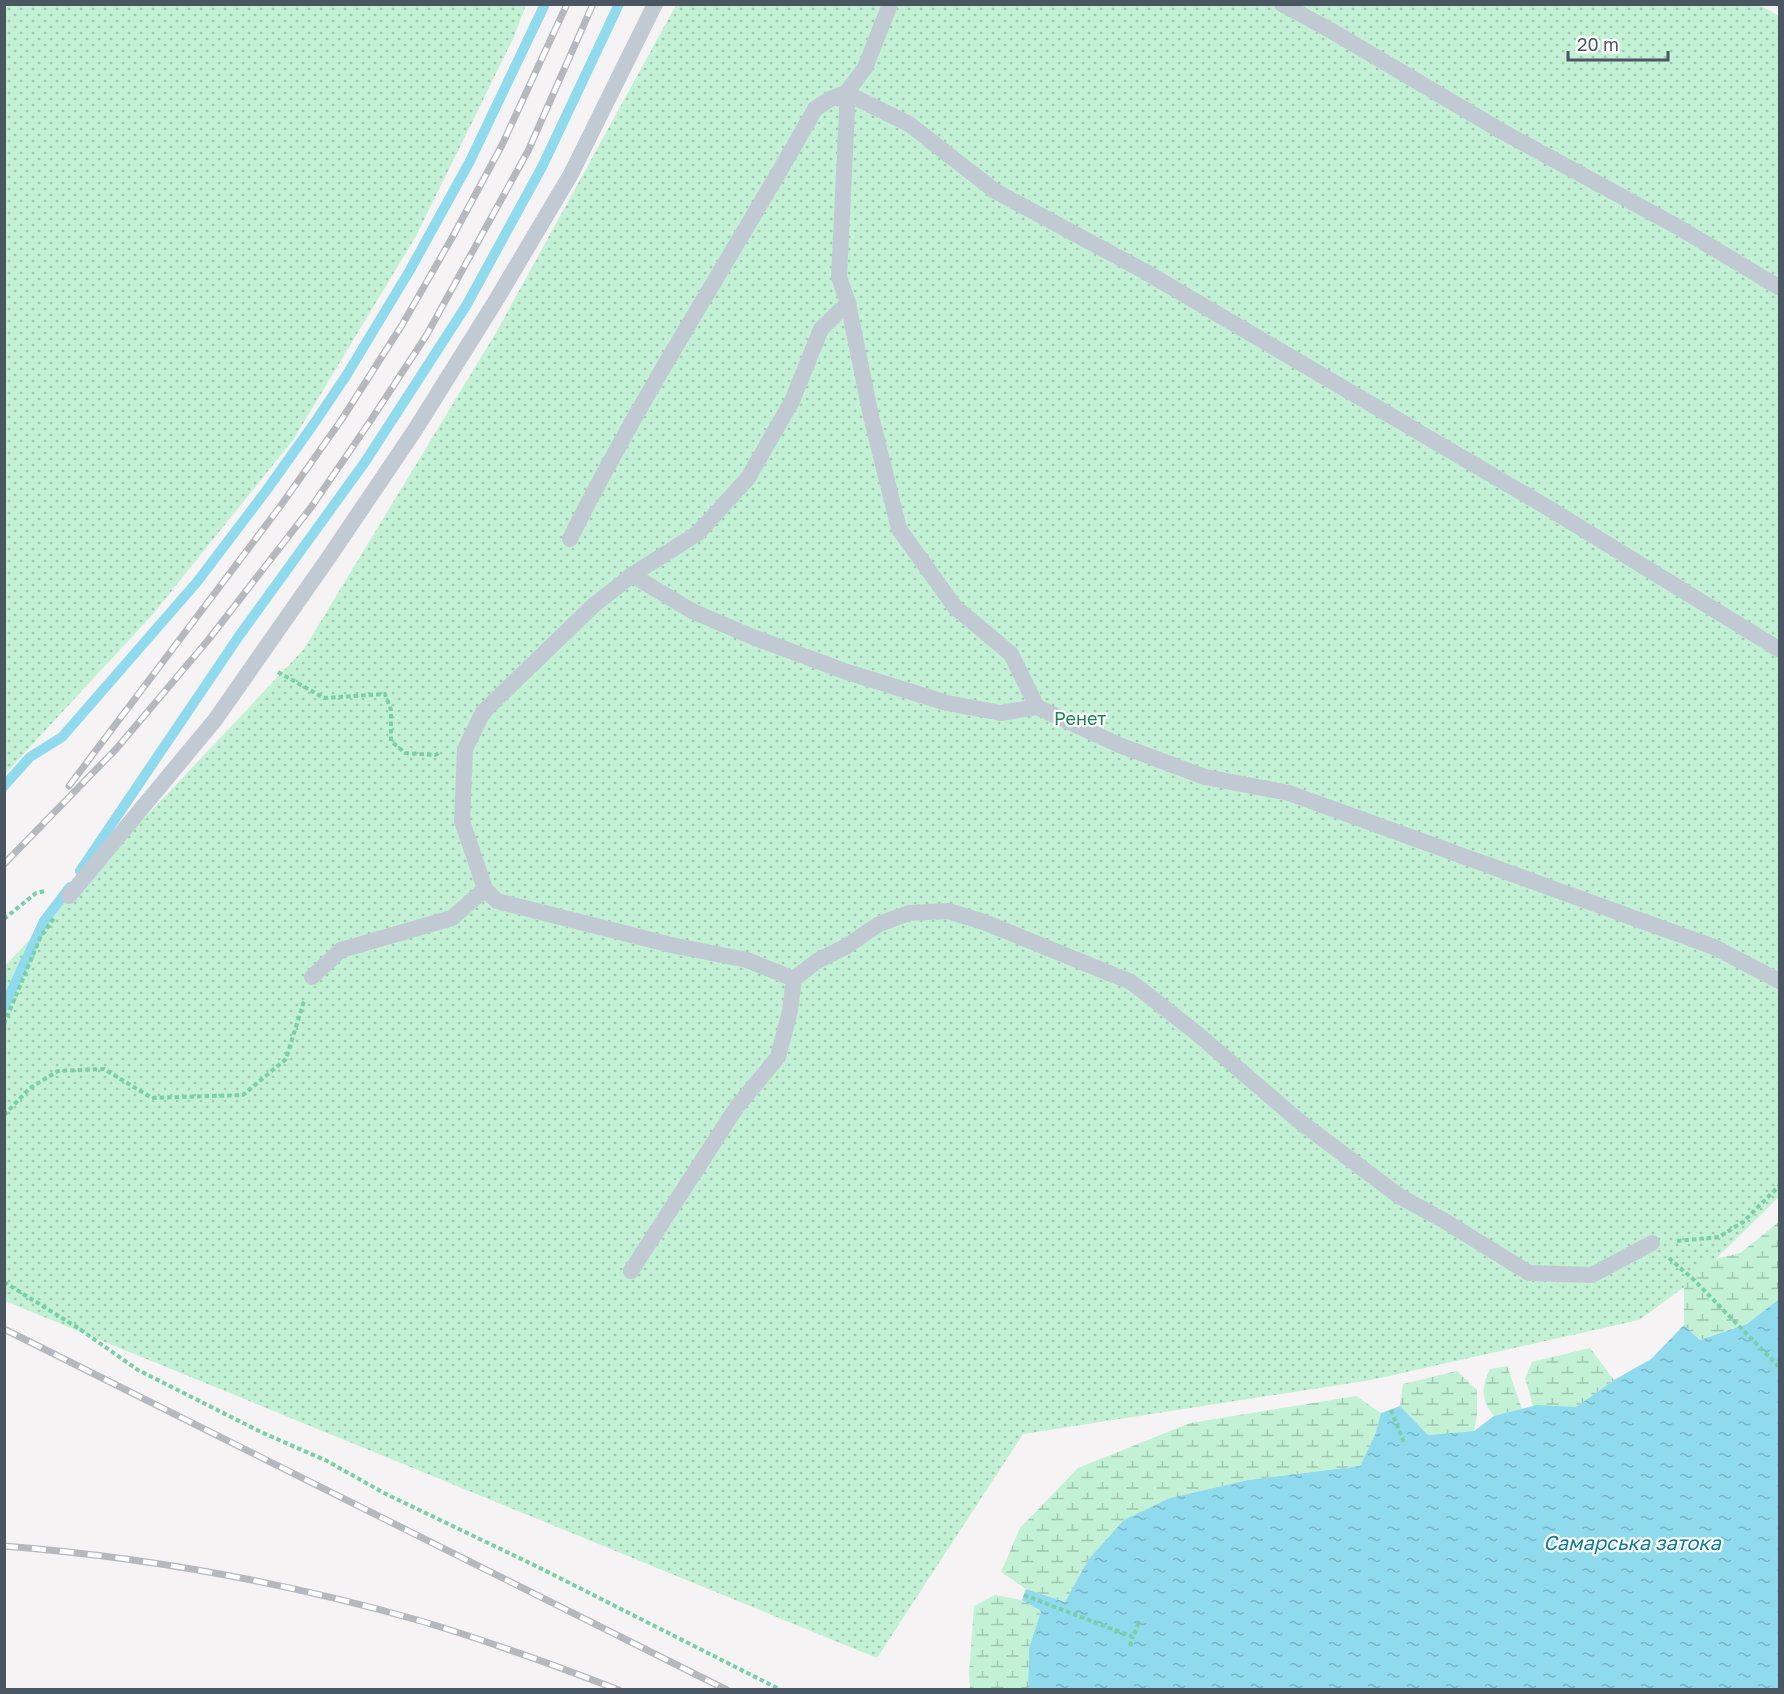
<svg xmlns="http://www.w3.org/2000/svg" width="1784" height="1694" font-family="'Golos Text',sans-serif">
<style>
.grass{fill:url(#grass-dots)}
.wetland{fill:url(#wetland-marsh)}
.water{fill:url(#water-ripples)}
.lines{fill:none;stroke-linecap:round;stroke-linejoin:round}
.stream{stroke:#90daee;stroke-width:10}
.path{stroke:#7ad0a6;stroke-width:4;stroke-dasharray:4.5 3;stroke-linecap:butt}
.service{stroke:#c1cad2;stroke-width:16}
.rail-casing{stroke:#b5b8bd;stroke-width:7}
.rail{stroke:#fff;stroke-width:4.5;stroke-dasharray:14;stroke-linecap:butt}
.labels{text-anchor:middle;dominant-baseline:central;stroke-width:4.5;stroke-linejoin:round;paint-order:stroke}
.park-label{font-size:18px;fill:#17864f;stroke:#fff}
.water-label{font-size:20px;font-style:italic;fill:#0c7c9b;stroke:#fff}
</style>
<defs>
<pattern id="grass-dots" width="8" height="8" patternUnits="userSpaceOnUse" patternTransform="scale(1.5)"><rect width="8" height="8" fill="#c3f1d5"/><path d="M2 2h.1M6 6h.1" fill="none" stroke="#a0c6b0" stroke-width="1.8" stroke-linecap="round"/></pattern>
<pattern id="wetland-marsh" width="20" height="14" patternUnits="userSpaceOnUse" patternTransform="scale(1.5)"><rect width="20" height="14" fill="#c3f1d5"/><path d="M1 5h8M5 5V1M11 12h8M15 12V8" fill="none" stroke="#a0c6b0"/></pattern>
<pattern id="water-ripples" width="26" height="14" patternUnits="userSpaceOnUse" patternTransform="scale(1.5)"><rect width="26" height="14" fill="#90daee"/><path d="M2 4q2-2 4 0t4 0M15 11q2-2 4 0t4 0" fill="none" stroke="#78b4c4"/></pattern>
</defs>
<rect width="100%" height="100%" fill="#f5f3f3"/>
<g class="grass">
<polygon points="5,4 526,5 513,39 416,236 293,440 153,614 5,774"/>
<polygon points="1758,4 1779,16 1779,1197 1694,1280 1639,1320 1371,1380 1023,1434 877,1658 5,1301 4,967 304,649 497,331 676,5"/>
</g>
<g class="wetland">
<polygon points="1779,1222 1779,1299 1747,1324 1700,1340 1684,1325 1684,1283 1702,1262 1740,1253"/>
<polygon points="1590,1348 1614,1380 1576,1407 1533,1406 1525,1378 1532,1362"/>
<path d="M1507,1366L1522,1409L1494,1416C1481,1400 1481,1387 1490,1369Z"/>
<polygon points="1457,1371 1477,1390 1477,1415 1474,1431 1428,1435 1400,1406 1403,1384"/>
<polygon points="1356,1396 1381,1413 1375,1435 1360,1466 1248,1480 1170,1498 1088,1560 1065,1602 1026,1589 1001,1572 1020,1528 1078,1468 1190,1423"/>
<polygon points="995,1595 1022,1600 1041,1611 1029,1648 1028,1689 970,1690 969,1674 974,1606"/>
</g>
<polygon class="water" points="1779,1299 1779,1689 1028,1689 1029,1648 1041,1611 1022,1600 1026,1589 1065,1602 1088,1560 1124,1520 1170,1498 1248,1480 1360,1466 1375,1435 1381,1413 1400,1406 1428,1435 1474,1431 1494,1416 1537,1405 1576,1407 1614,1380 1651,1359 1684,1325 1700,1340 1747,1324"/>
<g class="lines">
<g class="stream">
<polyline points="4,786 30,757 62,737 197,582 266,491 313,425 346,376 410,270 470,161 545,4"/>
<polyline points="80,871 239,636 365,462 466,306 542,167 619,4"/>
<polyline points="4,1007 44,921 70,887"/>
</g>
<g class="path">
<polyline points="278,672 324,698 385,694 391,710 391,741 405,753 435,755 439,753"/>
<polyline points="4,919 36,893 45,891"/>
<polyline points="4,1024 41,936 55,917"/>
<polyline points="4,1115 30,1088 58,1071 104,1069 152,1098 243,1095 286,1059 304,1001"/>
<polyline points="1677,1241 1719,1237 1743,1222 1780,1185"/>
<polyline points="1669,1258 1694,1280 1780,1368"/>
<polyline points="4,1282 78,1328 138,1370 261,1432 327,1461 384,1493 538,1567 781,1690"/>
<polyline points="1391,1410 1405,1445"/>
<polyline points="1024,1595 1133,1637 1139,1622"/>
<polyline points="1130,1646 1133,1637"/>
</g>
<g class="service">
<polyline points="890,4 865,68 846,93 847,111 839,277 848,303 871,416 899,529 955,607 1011,654 1037,707 1119,745 1205,777 1289,793 1714,947 1779,981"/>
<polyline points="1282,4 1330,30 1503,132 1678,227 1780,288"/>
<path d="M570,539C643,391 735,253 815,109L830,99L846,93L909,124L995,191L1144,271L1550,509L1780,650"/>
<polyline points="632,575 692,611 755,638 847,672 947,703 1001,713 1037,707"/>
<polyline points="69,896 215,720 327,560 415,430 495,302 571,174 655,4"/>
<polyline points="312,977 341,950 452,918 485,889"/>
<polyline points="794,979 747,960 671,945 497,901 485,889 462,821 465,749 483,712 594,605 632,575 698,533 748,478 792,401 821,329 848,303"/>
<polyline points="631,1271 736,1108 778,1057 790,1011 794,979 817,961 847,946 879,924 909,913 948,911 984,922 1131,982 1194,1031 1299,1121 1399,1196 1443,1220 1529,1273 1592,1275 1652,1243"/>
</g>
<defs>
<g id="rail">
<polyline points="69,786 279,508 342,419 402,325 453,236 502,145 567,4"/>
<polyline points="4,864 117,748 209,639 312,506 369,423 426,336 528,151 593,4"/>
<polyline points="4,1329 727,1690"/>
<path d="M4,1546C145,1557 285,1582 421,1621C488,1641 554,1665 619,1690"/>
</g>
</defs>
<use href="#rail" class="rail-casing"/>
<use href="#rail" class="rail"/>
</g>
<g class="labels">
<g class="park-label">
<text x="1080" y="718">Ренет</text>
</g>
<g class="water-label">
<text x="1632" y="1542">Самарська затока</text>
</g>
</g>
<rect width="1784" height="1694" fill="none" stroke="#4a5661" stroke-width="12"/>
<path d="M1568 51v9h100v-9" fill="none" stroke="#4a5661" stroke-width="3"/>
<text x="1577" y="51" font-size="18" fill="#4a5661" stroke="#ffffff" stroke-width="4.5" paint-order="stroke">20 m</text>
</svg>
